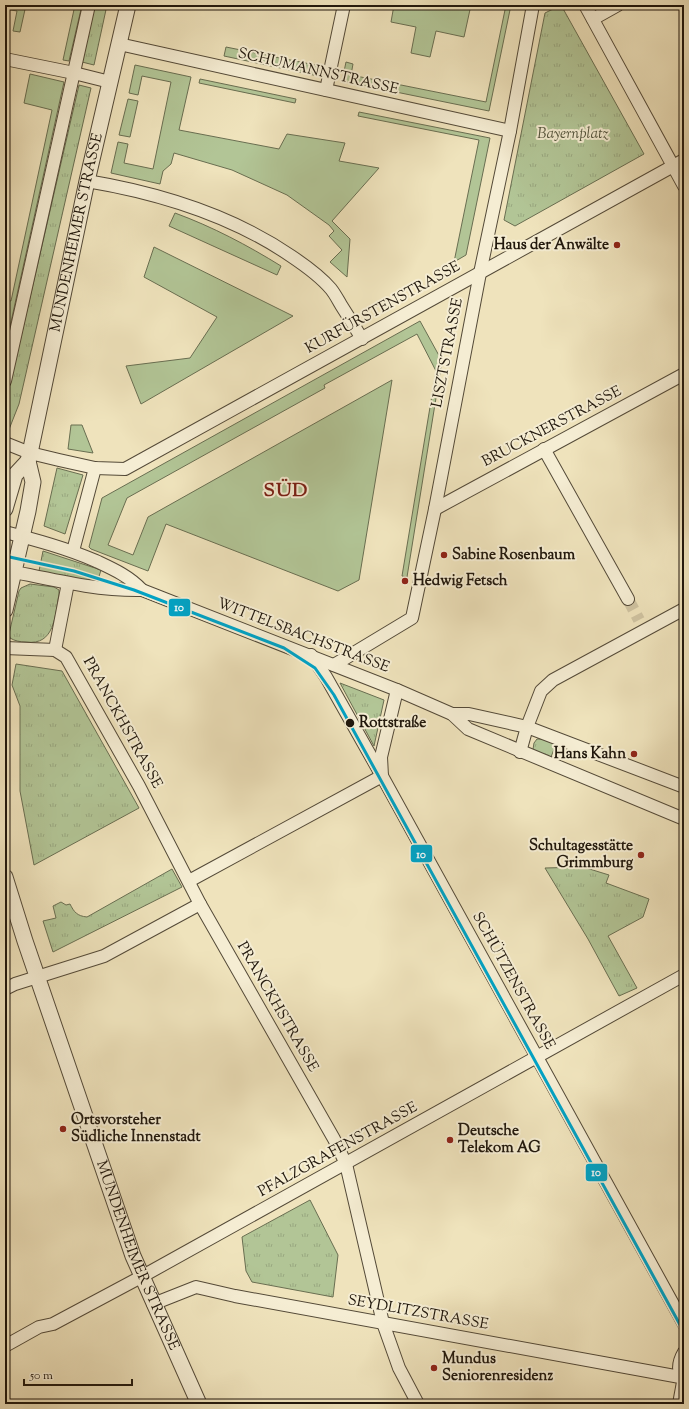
<svg xmlns="http://www.w3.org/2000/svg" width="689" height="1409" font-family="'Sorts Mill Goudy',serif">
<style>
.grass{fill:url(#grass-tufts);stroke:#696e51}
.garden{fill:#b2c596;stroke:#696e51}
.lines{fill:none;stroke-linecap:round;stroke-linejoin:round}
.minor-tunnel{stroke:#d0c4a2;stroke-width:12;stroke-dasharray:12 6;stroke-linecap:butt}
.minor-casing{stroke:#544a38;stroke-width:14}
.tertiary-casing{stroke:#544a38;stroke-width:17}
.minor{stroke:#f5edd3;stroke-width:12}
.tertiary{stroke:#f5edd3;stroke-width:15}
.tram-1-casing{stroke:#f5edd3;stroke-width:6}
.tram-1{stroke:#02a2c4;stroke-width:3}
.poi-dot{fill:#8f2418;stroke:#f5edd3;stroke-width:1.5}
.stop-dot{fill:#20170c;stroke:#f5edd3;stroke-width:1.5}
.labels{text-anchor:middle;dominant-baseline:central;stroke-width:4;stroke-linejoin:round;paint-order:stroke}
.street-label{font-size:15px;fill:#20170c;stroke:#f5edd3}
.park-label{font-size:15px;font-style:italic;fill:#53543c;stroke:#f5edd3}
.poi-label{font-size:15px;font-weight:bold;fill:#20170c;stroke:#f5edd3;text-anchor:start}
.stop-label{font-size:15px;font-weight:bold;fill:#20170c;stroke:#f5edd3;text-anchor:start}
.district-label{font-size:19px;font-weight:bold;letter-spacing:1px;fill:#7a1f14;stroke:#f5edd3}
.line-badge{stroke:#f5edd3;stroke-width:1.5}
.badge-label{font-size:11px;text-anchor:middle;font-weight:bold;fill:#fff}
</style>
<defs>
<pattern id="grass-tufts" width="24" height="20" patternUnits="userSpaceOnUse"><rect width="24" height="20" fill="#b2c596"/><path d="M3 7l-1-3M5 7V3M7 7l1-3M15 17l-1-3M17 17v-4M19 17l1-3" fill="none" stroke="#99a880"/></pattern>
</defs>
<rect width="100%" height="100%" fill="#efe3bc"/>
<filter id="stains"><feTurbulence type="fractalNoise" baseFrequency=".005" numOctaves="4"/><feColorMatrix values="0 0 0 0 .2 0 0 0 0 .09 0 0 0 0 .02 0 0 0 .5 -.17"/></filter>
<radialGradient id="worn" r=".72"><stop offset=".6" stop-color="#630" stop-opacity="0"/><stop offset="1" stop-color="#630" stop-opacity=".3"/></radialGradient>
<g class="grass">
<polygon points="95,5 107,5 94,65 82,62"/>
<polygon points="561,5 644,154 515,226 504,220 545,13"/>
<polygon points="79,85 91,88 19,404 8,432 5,431 5,402 8,393"/>
<polygon points="57,468 83,475 65,534 44,526"/>
<polygon points="43,551 101,570 97,583 39,571"/>
<path d="M30,584L54,587L59,590V594C55,615 55,646 26,642C20,642 15,641 10,638L9,634L19,591L21,588Z"/>
<polygon points="16,664 62,671 139,808 34,865 20,791 20,706 12,685"/>
<polygon points="340,683 384,700 374,746"/>
<polygon points="537,739 542,739 556,744 551,757 536,753 533,749 534,743"/>
<polygon points="583,867 609,875 606,883 649,899 643,917 608,936 637,988 619,996 588,939 545,868"/>
<path d="M172,869L182,887L53,952L43,921L56,918L53,906L61,902L66,905L70,904C74,912 77,916 87,917Z"/>
<polygon points="310,1200 338,1255 333,1297 252,1282 246,1271 242,1237"/>
</g>
<g class="garden">
<polygon points="5,5 26,5 20,32 13,31 17,11 5,9"/>
<polygon points="75,5 82,5 69,61 63,60"/>
<polygon points="394,5 471,5 464,37 436,31 430,57 411,53 416,27 391,22"/>
<polygon points="506,5 511,5 489,111 342,81 346,62 353,64 351,75 486,102"/>
<polygon points="226,47 320,66 318,76 224,56"/>
<polygon points="135,65 191,77 179,130 279,149 287,134 345,143 339,161 379,168 332,221 350,239 347,277 330,262 342,250 329,236 334,231 329,225 287,195 232,170 174,153 171,164 163,171 160,184 111,173 118,142 128,144 124,163 153,169 171,82 142,76 138,95 129,93"/>
<polygon points="30,74 64,82 5,349 5,300 11,301 52,110 24,103"/>
<polygon points="200,79 296,99 295,103 199,83"/>
<polygon points="128,99 138,101 130,137 119,135"/>
<polygon points="359,112 490,138 466,255 454,262 479,140 358,116"/>
<path d="M175,213C213,227 247,245 281,266L277,275L169,226Z"/>
<polygon points="154,247 293,316 141,404 126,366 190,358 217,317 144,277"/>
<polygon points="420,321 442,361 407,577 402,576 436,371 417,334 324,385 325,388 127,498 108,545 133,555 148,517 392,380 359,580 338,591 166,524 148,571 91,549 89,547 102,498"/>
<polygon points="71,425 82,425 93,453 68,449"/>
</g>
<g class="lines">
<polyline class="minor-tunnel" points="628,599 639,620"/>
<defs>
<g id="minor">
<polyline points="585,5 684,186"/>
<polyline points="593,19 618,5"/>
<polyline points="119,44 510,131"/>
<polyline points="5,59 74,73 110,82"/>
<polyline points="326,90 344,5"/>
<path d="M87,181C159,193 231,215 291,256C306,266 320,276 331,289C335,294 338,300 341,305C348,316 355,327 362,339"/>
<polyline points="5,381 89,5"/>
<polyline points="5,443 30,453 59,460 95,468 125,469 684,160"/>
<polyline points="544,449 628,599"/>
<polyline points="435,509 684,374"/>
<path d="M5,532C36,540 66,548 96,561C113,569 129,576 142,590"/>
<polyline points="73,551 95,468"/>
<path d="M5,570C50,579 96,591 142,590L397,690L452,714L468,729L684,819"/>
<polyline points="5,648 55,650 66,657 139,786 200,904 334,1139 346,1164 383,1323 399,1368 418,1404"/>
<polyline points="55,650 68,583"/>
<polyline points="311,655 326,677 382,776 684,1324"/>
<polyline points="334,665 412,618 435,509 480,273 510,131 533,5"/>
<polyline points="452,714 469,714 527,727 684,787"/>
<polyline points="520,752 527,727 541,691 553,680 684,609"/>
<polyline points="189,881 382,776 381,757 397,690"/>
<polyline points="5,989 15,984 104,956 200,904"/>
<polyline points="153,1304 196,1287 235,1296 680,1377"/>
<polyline points="5,1346 39,1327 53,1324 141,1277 684,975"/>
<path d="M684,1382C677,1372 678,1362 684,1352"/>
<polyline points="679,1404 683,1382"/>
</g>
<g id="tertiary">
<path id="s1" d="M5,509L15,475L28,461L30,453L87,181L128,5"/>
<polyline points="5,610 28,511 33,482 28,461"/>
<path id="s2" d="M5,877L25,941L133,1256L199,1404"/>
</g>
</defs>
<use href="#minor" class="minor-casing"/>
<use href="#tertiary" class="tertiary-casing"/>
<use href="#minor" class="minor"/>
<use href="#tertiary" class="tertiary"/>
<defs>
<polyline id="tram-1" points="5,556 74,571 134,590 284,648 315,668 334,695 684,1332"/>
</defs>
<use href="#tram-1" class="tram-1-casing"/>
<use href="#tram-1" class="tram-1"/>
</g>
<g class="poi-dot">
<circle cx="617" cy="245" r="4"/>
<circle cx="444" cy="555" r="4"/>
<circle cx="405" cy="581" r="4"/>
<circle cx="634" cy="754" r="4"/>
<circle cx="641" cy="855" r="4"/>
<circle cx="63" cy="1129" r="4"/>
<circle cx="450" cy="1140" r="4"/>
<circle cx="434" cy="1368" r="4"/>
</g>
<circle class="stop-dot" cx="350" cy="723" r="5"/>
<g class="labels">
<g class="street-label">
<text transform="translate(318 72) rotate(13)">SCHUMANNSTRASSE</text>
<text stroke="none"><textPath href="#s1" startOffset="288">MUNDENHEIMER STRASSE</textPath></text>
<text transform="translate(383 308) rotate(-29)">KURFÜRSTENSTRASSE</text>
<text transform="translate(448 353) rotate(-79)">LISZTSTRASSE</text>
<text transform="translate(552 427) rotate(-28)">BRUCKNERSTRASSE</text>
<text transform="translate(303 636) rotate(21)">WITTELSBACHSTRASSE</text>
<text transform="translate(122 723) rotate(61)">PRANCKHSTRASSE</text>
<text transform="translate(513 981) rotate(61)">SCHÜTZENSTRASSE</text>
<text transform="translate(277 1007) rotate(60)">PRANCKHSTRASSE</text>
<text transform="translate(338 1150) rotate(-29)">PFALZGRAFENSTRASSE</text>
<text stroke="none"><textPath href="#s2" startOffset="401">MUNDENHEIMER STRASSE</textPath></text>
<text transform="translate(418 1313) rotate(10)">SEYDLITZSTRASSE</text>
</g>
<g class="park-label">
<text x="573" y="134">Bayernplatz</text>
</g>
<g class="poi-label">
<text x="609" y="245" text-anchor="end">Haus der Anwälte</text>
<text x="452" y="555">Sabine Rosenbaum</text>
<text x="413" y="581">Hedwig Fetsch</text>
<text x="626" y="754" text-anchor="end">Hans Kahn</text>
<text x="633" y="846" text-anchor="end">Schultagesstätte<tspan x="633" dy="17">Grimmburg</tspan></text>
<text x="71" y="1120">Ortsvorsteher<tspan x="71" dy="17">Südliche Innenstadt</tspan></text>
<text x="458" y="1131">Deutsche<tspan x="458" dy="17">Telekom AG</tspan></text>
<text x="442" y="1359">Mundus<tspan x="442" dy="17">Seniorenresidenz</tspan></text>
</g>
<g class="stop-label">
<text x="359" y="723">Rottstraße</text>
</g>
<g class="district-label">
<text x="286" y="491">SÜD</text>
</g>
</g>
<g class="line-badge">
<rect x="168" y="598" width="23" height="19" rx="4" fill="#02a2c4"/>
<rect x="410" y="844" width="23" height="19" rx="4" fill="#02a2c4"/>
<rect x="585" y="1163" width="23" height="19" rx="4" fill="#02a2c4"/>
</g>
<g class="badge-label">
<text x="179" y="611">10</text>
<text x="421" y="858">10</text>
<text x="596" y="1176">10</text>
</g>
<rect width="689" height="1409" fill="none" stroke="#efe3bc" stroke-width="20"/>
<rect x="6" y="6" width="677" height="1397" fill="none" stroke="#20170c" stroke-width="2"/>
<rect x="10" y="10" width="669" height="1389" fill="none" stroke="#20170c"/>
<path d="M24 1379v6h108v-6" fill="none" stroke="#20170c" stroke-width="2"/>
<text x="30" y="1379" font-size="12" fill="#20170c" stroke="#f5edd3" stroke-width="3" paint-order="stroke">50 m</text>
<rect width="100%" height="100%" filter="url(#stains)"/>
<rect width="100%" height="100%" fill="url(#worn)"/>
</svg>
